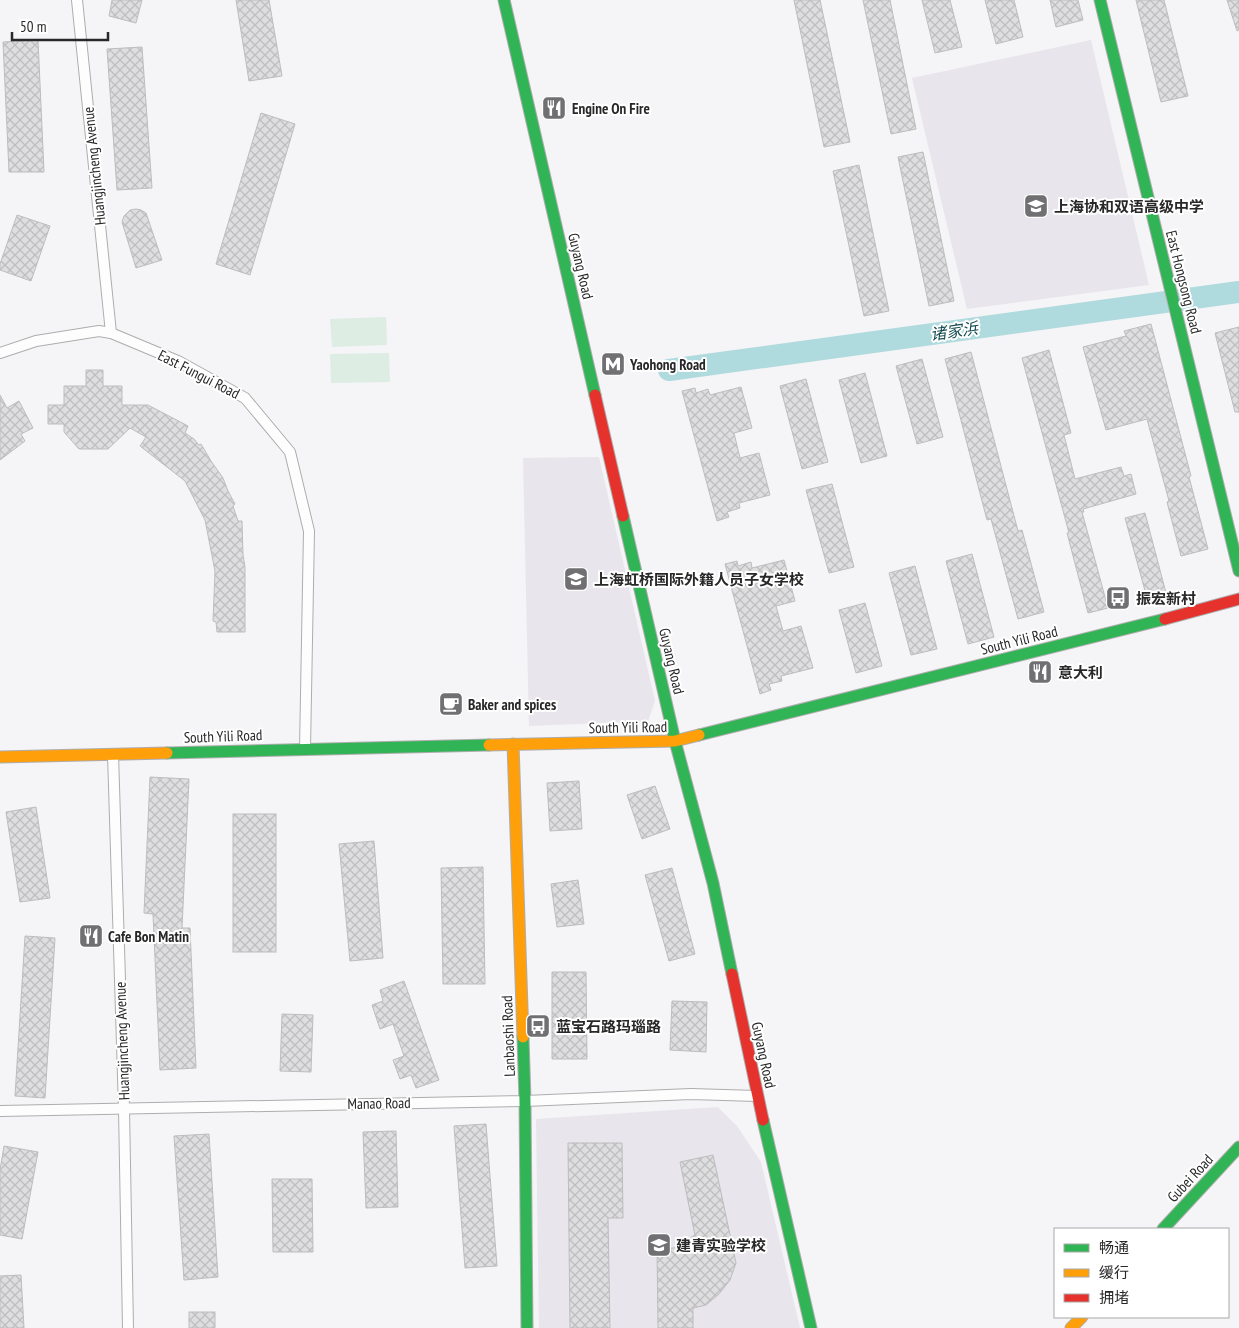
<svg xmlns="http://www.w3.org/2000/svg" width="1239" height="1328" font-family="'PT Sans Narrow','Noto Sans SC',sans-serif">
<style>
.built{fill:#e8e5ec}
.green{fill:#ddede4}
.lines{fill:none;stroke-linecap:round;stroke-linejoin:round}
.river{stroke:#afdade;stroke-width:22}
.building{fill:url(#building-cross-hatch);stroke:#bdbcbe}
.street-casing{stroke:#aeadae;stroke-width:12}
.fast-casing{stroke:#aeadae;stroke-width:13}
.slow-casing{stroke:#aeadae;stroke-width:13}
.jam-casing{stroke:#aeadae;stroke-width:13}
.street{stroke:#fefdfe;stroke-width:10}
.fast{stroke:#30b455;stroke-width:11}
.slow{stroke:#ff9f0a;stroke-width:11}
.jam{stroke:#e5322d;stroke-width:11}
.labels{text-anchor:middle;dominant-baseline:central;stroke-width:4;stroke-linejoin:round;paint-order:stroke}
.poi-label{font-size:15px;font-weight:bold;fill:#282829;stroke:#fff;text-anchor:start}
.street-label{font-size:15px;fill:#282829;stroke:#fff}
.water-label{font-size:16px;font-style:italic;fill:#144c50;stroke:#fff}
</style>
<defs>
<pattern id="building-cross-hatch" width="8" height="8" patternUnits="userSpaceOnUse" patternTransform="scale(1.25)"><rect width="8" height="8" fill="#dedddf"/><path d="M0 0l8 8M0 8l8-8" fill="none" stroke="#bebebf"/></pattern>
</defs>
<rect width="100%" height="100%" fill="#f5f4f6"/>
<g class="built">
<polygon points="1091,40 1149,285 967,309 912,78"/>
<polygon points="599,457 655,701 648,721 529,726 523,458"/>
<polygon points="718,1107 737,1126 761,1162 800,1328 539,1328 536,1119"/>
</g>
<g class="green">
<polygon points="386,317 387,345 332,347 330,319"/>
<polygon points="389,353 390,382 331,383 330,354"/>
</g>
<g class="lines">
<polyline class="river" points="669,370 1239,292"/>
</g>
<g class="building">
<polygon points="112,0 142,0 136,23 109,16"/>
<polygon points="236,0 269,0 282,76 249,81"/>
<polygon points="794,0 820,0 850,142 824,147"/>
<polygon points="863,0 890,0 916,129 891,134"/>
<polygon points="922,0 950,0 962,47 935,53"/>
<polygon points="985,0 1014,0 1023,37 996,44"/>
<polygon points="1050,0 1078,0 1083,20 1056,27"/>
<polygon points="1136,0 1164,0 1188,96 1161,102"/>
<polygon points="1227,0 1239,0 1239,30 1237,31"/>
<polygon points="38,40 44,172 9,172 3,42"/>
<polygon points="142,47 152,188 117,190 107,49"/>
<polygon points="261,113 295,124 250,275 216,264"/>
<polygon points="923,152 954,301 929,306 898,157"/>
<polygon points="859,165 889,311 864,316 833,171"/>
<polygon points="136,209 141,210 146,213 162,260 136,268 122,222 124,216 130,210"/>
<polygon points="17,215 50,226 31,281 0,270 0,264"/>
<polygon points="1151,324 1191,476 1189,477 1208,549 1181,556 1167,502 1169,501 1147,419 1106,430 1083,347 1126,336 1124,331"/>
<polygon points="1239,327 1239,412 1235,412 1215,333"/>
<polygon points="1049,350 1071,433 1064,435 1075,479 1121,467 1124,476 1131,474 1136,494 1083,509 1084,512 1082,512 1108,608 1088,613 1067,533 1069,533 1022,358"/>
<polygon points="971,352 1018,531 1022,530 1044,612 1018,619 991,519 987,520 945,359"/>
<polygon points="922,359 943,437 917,444 896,366"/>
<polygon points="86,370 103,370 103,386 122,386 122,405 148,405 188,426 185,433 194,439 199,445 201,444 211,461 223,478 228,491 235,504 233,506 238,521 242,521 243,555 245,567 245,632 217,632 216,622 213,621 215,571 205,520 185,481 140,446 146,437 130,428 108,449 79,449 64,432 64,424 48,424 48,405 64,405 64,386 86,386"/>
<polygon points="865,373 887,456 861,463 839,380"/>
<polygon points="806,379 828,462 802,469 780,386"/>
<polygon points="741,387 752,428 734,433 740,458 759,453 770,495 739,503 740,508 727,512 729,517 717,521 682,391 695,388 696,393 708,389 710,395"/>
<polygon points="0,395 7,408 19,401 33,428 21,434 25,441 0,460"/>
<polygon points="832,484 854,567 829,573 806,490"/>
<polygon points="1145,513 1166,593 1147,598 1125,518"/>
<polygon points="972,554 994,637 968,644 946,561"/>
<polygon points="784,560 795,601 776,606 783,631 801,626 813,668 781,676 782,681 769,684 771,690 760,694 725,564 737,561 738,566 751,562 752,568"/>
<polygon points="915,566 937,649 911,655 889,573"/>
<polygon points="865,603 882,666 856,673 839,610"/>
<polygon points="150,777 189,779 182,928 190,928 196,1068 160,1070 153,914 144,913"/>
<polygon points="579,781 582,829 550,831 547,783"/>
<polygon points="655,786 670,829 642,839 627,795"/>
<polygon points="36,807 50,898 20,902 6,812"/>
<rect x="233" y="814" width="43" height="138"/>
<polygon points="374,841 383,958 350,961 339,844"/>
<polygon points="483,867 485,984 443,984 441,868"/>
<polygon points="672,868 695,954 669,961 645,875"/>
<polygon points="578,880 584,924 557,927 551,884"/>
<polygon points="25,936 55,938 45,1098 15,1096"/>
<polygon points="552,972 586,972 587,1059 552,1059"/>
<polygon points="404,981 439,1080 416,1088 411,1075 400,1079 393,1060 404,1056 393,1024 380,1029 372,1005 383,1001 380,990"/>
<polygon points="672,1001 707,1002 706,1052 670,1050"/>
<polygon points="282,1014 313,1015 311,1072 280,1071"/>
<polygon points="486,1124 497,1266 465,1268 454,1126"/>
<polygon points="396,1131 398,1207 366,1208 363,1132"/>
<polygon points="209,1134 218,1277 184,1280 174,1136"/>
<polygon points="568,1143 622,1143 623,1218 608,1218 610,1328 570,1328"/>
<polygon points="4,1146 38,1152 22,1239 0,1235 0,1170"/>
<polygon points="713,1155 736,1263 730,1280 719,1294 706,1305 693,1308 693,1328 658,1328 657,1248 674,1248 695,1235 680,1162"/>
<polygon points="272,1179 312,1179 313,1252 273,1252"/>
<polygon points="21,1275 24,1328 0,1328 0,1276"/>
<rect x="189" y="1312" width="26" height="16"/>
</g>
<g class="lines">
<defs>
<g id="street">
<polyline points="77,0 111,333"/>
<polyline points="0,353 36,341 99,331 111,333 178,361 245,398 290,452 309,531 305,749"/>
<polyline points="113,754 124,1109 128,1328"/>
<polyline points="0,1111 525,1101 691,1094 757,1096"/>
</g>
<g id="fast">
<polyline points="504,0 595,395"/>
<polyline points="1100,0 1239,571"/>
<polyline points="623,516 675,741 713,883 732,974"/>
<polyline points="699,735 1165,619"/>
<polyline points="167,753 489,745"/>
<polyline points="523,1037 525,1101 527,1328"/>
<polyline points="763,1120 811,1328"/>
<polyline points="1163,1229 1239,1147"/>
</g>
<g id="slow">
<polyline points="513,744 523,1037"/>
<polyline points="489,745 675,741 699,735"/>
<polyline points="0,757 167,753"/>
<polyline points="1071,1328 1082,1317"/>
</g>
<g id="jam">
<polyline points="595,395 623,516"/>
<polyline points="1165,619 1239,599"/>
<polyline points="732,974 763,1120"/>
</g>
</defs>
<use href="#street" class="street-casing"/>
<use href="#fast" class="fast-casing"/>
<use href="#slow" class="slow-casing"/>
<use href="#jam" class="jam-casing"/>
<use href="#street" class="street"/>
<use href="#fast" class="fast"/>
<use href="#slow" class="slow"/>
<use href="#jam" class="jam"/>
</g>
<defs>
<symbol id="restaurant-square" viewBox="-11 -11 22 22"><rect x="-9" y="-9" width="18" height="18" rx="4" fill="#706f71" stroke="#fff"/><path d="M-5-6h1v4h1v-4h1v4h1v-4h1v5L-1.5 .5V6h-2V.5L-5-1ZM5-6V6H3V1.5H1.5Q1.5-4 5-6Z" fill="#fff"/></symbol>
<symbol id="school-square" viewBox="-11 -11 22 22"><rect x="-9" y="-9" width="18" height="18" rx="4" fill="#706f71" stroke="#fff"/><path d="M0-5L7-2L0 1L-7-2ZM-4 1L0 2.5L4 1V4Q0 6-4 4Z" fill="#fff"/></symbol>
<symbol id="metro-square" viewBox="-11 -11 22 22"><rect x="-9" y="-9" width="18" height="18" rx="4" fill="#706f71" stroke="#fff"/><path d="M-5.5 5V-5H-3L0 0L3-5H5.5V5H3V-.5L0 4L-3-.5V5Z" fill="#fff"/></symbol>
<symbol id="bus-square" viewBox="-11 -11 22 22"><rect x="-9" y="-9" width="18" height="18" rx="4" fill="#706f71" stroke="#fff"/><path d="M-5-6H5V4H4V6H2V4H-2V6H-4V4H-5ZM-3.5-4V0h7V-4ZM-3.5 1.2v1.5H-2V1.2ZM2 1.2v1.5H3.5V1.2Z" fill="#fff"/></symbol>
<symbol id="cafe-square" viewBox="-11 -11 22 22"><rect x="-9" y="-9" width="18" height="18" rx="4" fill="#706f71" stroke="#fff"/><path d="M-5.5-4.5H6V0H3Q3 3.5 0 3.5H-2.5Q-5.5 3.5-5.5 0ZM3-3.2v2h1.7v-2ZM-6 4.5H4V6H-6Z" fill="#fff"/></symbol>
</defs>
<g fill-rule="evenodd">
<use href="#restaurant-square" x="540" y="94" width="28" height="28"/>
<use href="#school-square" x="1022" y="192" width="28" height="28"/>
<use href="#metro-square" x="599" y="350" width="28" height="28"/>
<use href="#school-square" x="562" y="565" width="28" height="28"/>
<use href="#bus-square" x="1104" y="584" width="28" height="28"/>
<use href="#restaurant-square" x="1026" y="658" width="28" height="28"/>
<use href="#cafe-square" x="437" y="690" width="28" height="28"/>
<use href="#restaurant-square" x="77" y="922" width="28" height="28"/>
<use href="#bus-square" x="524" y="1012" width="28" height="28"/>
<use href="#school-square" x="645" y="1231" width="28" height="28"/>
</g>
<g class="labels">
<g class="poi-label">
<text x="572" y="108">Engine On Fire</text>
<text x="1054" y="206">上海协和双语高级中学</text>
<text x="630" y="364">Yaohong Road</text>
<text x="594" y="579">上海虹桥国际外籍人员子女学校</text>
<text x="1136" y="598">振宏新村</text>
<text x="1058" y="672">意大利</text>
<text x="468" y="704">Baker and spices</text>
<text x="108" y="936">Cafe Bon Matin</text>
<text x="556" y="1026">蓝宝石路玛瑙路</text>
<text x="676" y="1245">建青实验学校</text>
</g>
<g class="street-label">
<text transform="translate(94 166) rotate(-96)">Huangjincheng Avenue</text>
<text transform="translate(581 266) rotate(77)">Guyang Road</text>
<text transform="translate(1184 282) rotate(76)">East Hongsong Road</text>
<text transform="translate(199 374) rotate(27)">East Fungui Road</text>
<text transform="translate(1019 640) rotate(-14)">South Yili Road</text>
<text transform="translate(672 661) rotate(77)">Guyang Road</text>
<text transform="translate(628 727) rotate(-1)">South Yili Road</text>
<text transform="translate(223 736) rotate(-2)">South Yili Road</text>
<text transform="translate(508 1036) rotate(-92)">Lanbaoshi Road</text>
<text transform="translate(122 1041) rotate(-92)">Huangjincheng Avenue</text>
<text transform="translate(764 1055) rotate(78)">Guyang Road</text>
<text transform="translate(379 1103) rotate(-1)">Manao Road</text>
<text transform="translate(1190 1178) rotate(-47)">Gubei Road</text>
</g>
<g class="water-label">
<text transform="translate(954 331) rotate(-8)">诸家浜</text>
</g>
</g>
<rect x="1054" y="1228" width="175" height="90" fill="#ffffff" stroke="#a9a9a9"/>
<rect x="1064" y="1244" width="25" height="8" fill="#30b455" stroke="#a9a9a9"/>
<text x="1099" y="1253" font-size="15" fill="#282829">畅通</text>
<rect x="1064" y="1269" width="25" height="8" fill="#ff9f0a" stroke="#a9a9a9"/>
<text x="1099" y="1278" font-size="15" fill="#282829">缓行</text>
<rect x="1064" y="1294" width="25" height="8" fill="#e5322d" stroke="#a9a9a9"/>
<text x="1099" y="1303" font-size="15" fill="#282829">拥堵</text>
<path d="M12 32v8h96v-8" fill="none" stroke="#282829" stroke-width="2.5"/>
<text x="20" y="32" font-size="15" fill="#282829" stroke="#ffffff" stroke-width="4" paint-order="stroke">50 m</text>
</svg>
